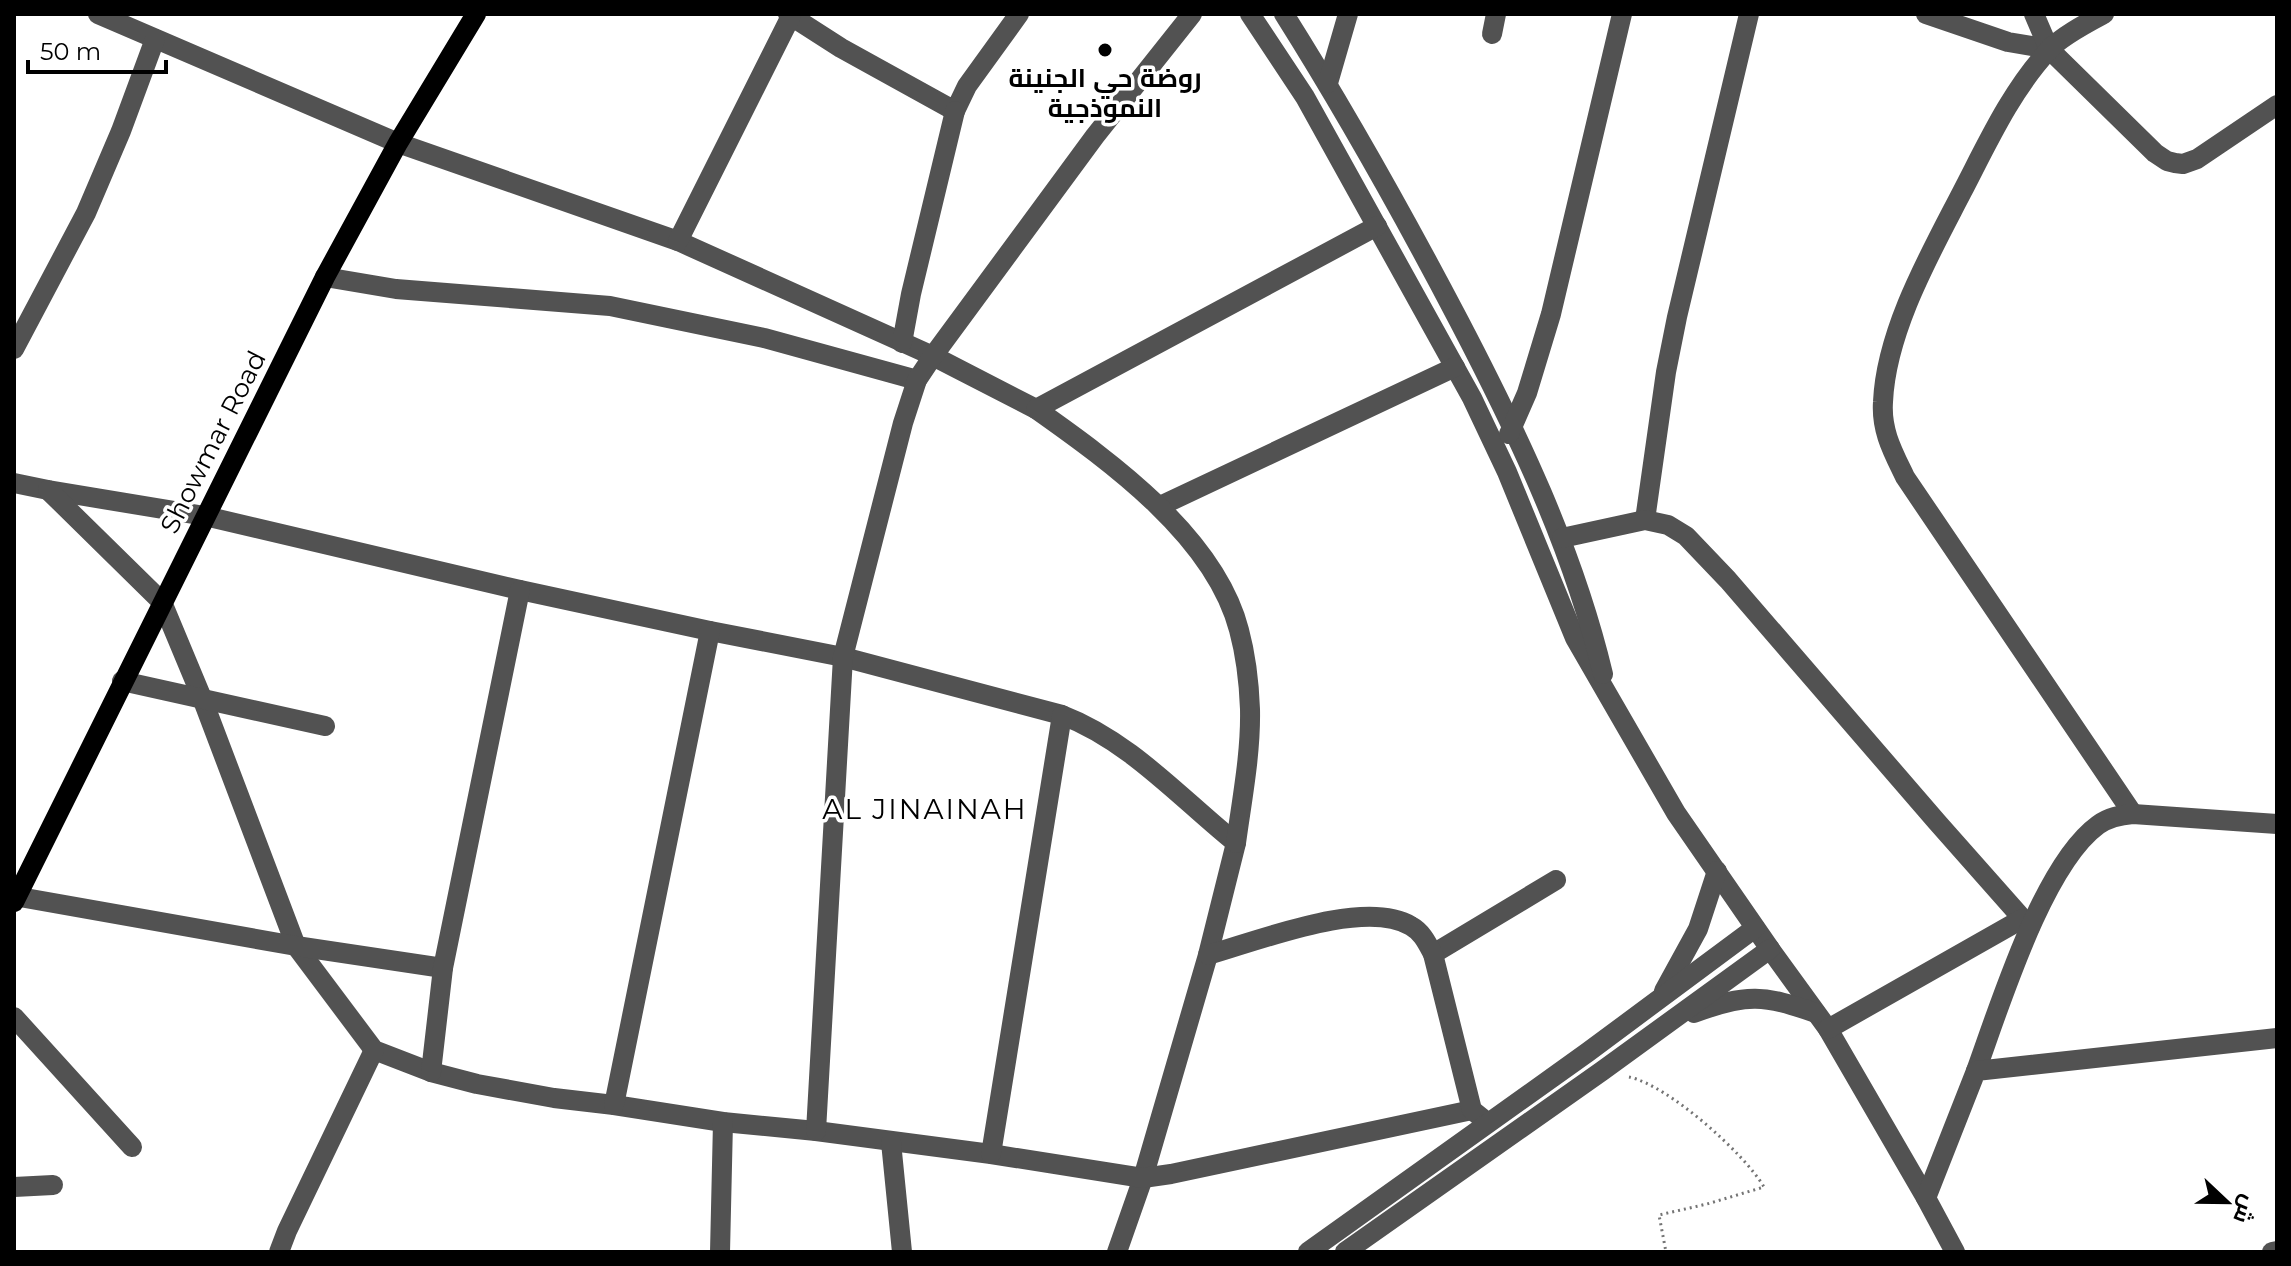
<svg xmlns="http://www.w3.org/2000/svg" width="2291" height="1266" font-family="Montserrat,Cairo,sans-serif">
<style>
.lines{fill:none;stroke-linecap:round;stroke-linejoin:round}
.path{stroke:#747474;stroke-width:3;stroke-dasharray:2 4;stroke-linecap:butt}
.minor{stroke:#525252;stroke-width:20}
.major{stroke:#000;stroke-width:20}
.poi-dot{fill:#000;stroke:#fff;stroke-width:3}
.labels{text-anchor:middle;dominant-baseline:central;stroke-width:7;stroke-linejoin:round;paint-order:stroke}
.poi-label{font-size:26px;font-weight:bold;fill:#000;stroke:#fff}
.street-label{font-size:26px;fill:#000;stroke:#fff}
.neighbourhood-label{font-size:28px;letter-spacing:2px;fill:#000;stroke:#fff}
</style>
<rect width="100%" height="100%" fill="#fff"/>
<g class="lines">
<path class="path" d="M1629,1077C1668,1085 1744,1153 1764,1187L1707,1204L1659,1215L1666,1252"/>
<g class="minor">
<polyline points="98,14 398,143 678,241 933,356 1036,409"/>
<polyline points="788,14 841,48 955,111 967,86 1019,14"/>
<polyline points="1250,14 1305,97 1472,398 1507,472 1575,638 1676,813 1770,949 1828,1029 1926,1198 1955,1252"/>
<path d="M1284,14C1347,114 1404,216 1459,321C1518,434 1573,549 1603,674"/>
<polyline points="1926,14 2008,42 2049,49"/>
<polyline points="2034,14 2049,49 2155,153 2167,161 2175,163 2183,164 2197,159 2277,105"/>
<path d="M2104,14C2087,23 2060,37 2048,51C2011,91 1987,144 1962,192C1930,254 1886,331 1883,402C1881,431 1893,452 1905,477L2133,814"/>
<polyline points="1492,34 1496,14"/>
<polyline points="1328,83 1348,14"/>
<polyline points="678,241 791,16"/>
<polyline points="325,277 396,289 610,306 764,338 917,380"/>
<polyline points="902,343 911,294 955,111"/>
<polyline points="14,349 86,213 121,131 155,39"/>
<polyline points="1509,434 1527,393 1551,314 1622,14"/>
<path d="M14,483L48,490L205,516L520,590L710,631L843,657L1062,715C1130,741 1180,798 1236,843L1208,955L1143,1178L1117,1252"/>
<polyline points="48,490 162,602 202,698 296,946 374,1050 431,1072 477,1084 554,1098 614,1105 723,1122 816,1131 991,1154 1143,1178 1171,1174 1472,1110"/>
<polyline points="1160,506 1455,367"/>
<polyline points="1645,520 1666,372 1677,317 1749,14"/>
<polyline points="1562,538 1645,520 1668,525 1686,536 1728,580 1937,822 2030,927"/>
<polyline points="122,681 325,726"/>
<path d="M1236,843C1242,799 1251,753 1250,709C1249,682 1246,656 1239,630C1215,537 1111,462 1036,409L1377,226"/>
<polyline points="14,896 296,946 443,968"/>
<polyline points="1433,954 1556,880"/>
<path d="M1208,955C1258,941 1365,898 1411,926C1422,932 1427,943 1433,954L1472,1110L1482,1118"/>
<polyline points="1664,991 1698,929 1717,871"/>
<path d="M1694,1013C1747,993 1764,995 1816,1013"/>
<polyline points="14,1017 132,1147"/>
<polyline points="1828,1029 2022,919"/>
<path d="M1976,1071C2000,1005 2043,865 2098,825C2109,817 2120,815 2133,814L2277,824"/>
<polyline points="431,1072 443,968 520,590"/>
<polyline points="614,1105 710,631"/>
<polyline points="816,1131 843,657 903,423 917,380 933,356 1095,136 1192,14"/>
<polyline points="891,1142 902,1252"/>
<polyline points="991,1154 1062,715"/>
<polyline points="14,1187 53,1185"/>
<polyline points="1926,1198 1976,1071 2277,1038"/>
<polyline points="279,1252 287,1231 374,1050"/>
<polyline points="720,1252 723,1122"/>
<polyline points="1308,1252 1588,1052 1755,928"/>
<polyline points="1345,1252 1602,1071 1770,949"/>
<polyline points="2272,1252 2277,1251"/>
</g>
<polyline class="major" points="14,902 325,277 398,143 476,14"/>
</g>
<circle class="poi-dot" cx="1105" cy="50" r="8"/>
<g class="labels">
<g class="poi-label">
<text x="1105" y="78">روضة حي الجنينة<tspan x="1105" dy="30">النموذجية</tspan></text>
</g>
<g class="street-label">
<text transform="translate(213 442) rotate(-63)">Showmar Road</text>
</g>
<g class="neighbourhood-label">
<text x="925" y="809">AL JINAINAH</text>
</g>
</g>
<rect width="2291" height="1266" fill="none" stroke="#000000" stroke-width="32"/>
<g transform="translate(2227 1202) rotate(112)" stroke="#ffffff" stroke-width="6" paint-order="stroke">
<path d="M0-6L14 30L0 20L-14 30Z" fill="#000000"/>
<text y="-12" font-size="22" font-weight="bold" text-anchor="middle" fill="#000000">ش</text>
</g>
<path d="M28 60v12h138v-12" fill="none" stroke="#000000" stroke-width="4"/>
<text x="40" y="60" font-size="24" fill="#000000" stroke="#ffffff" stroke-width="6" paint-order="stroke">50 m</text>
</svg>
